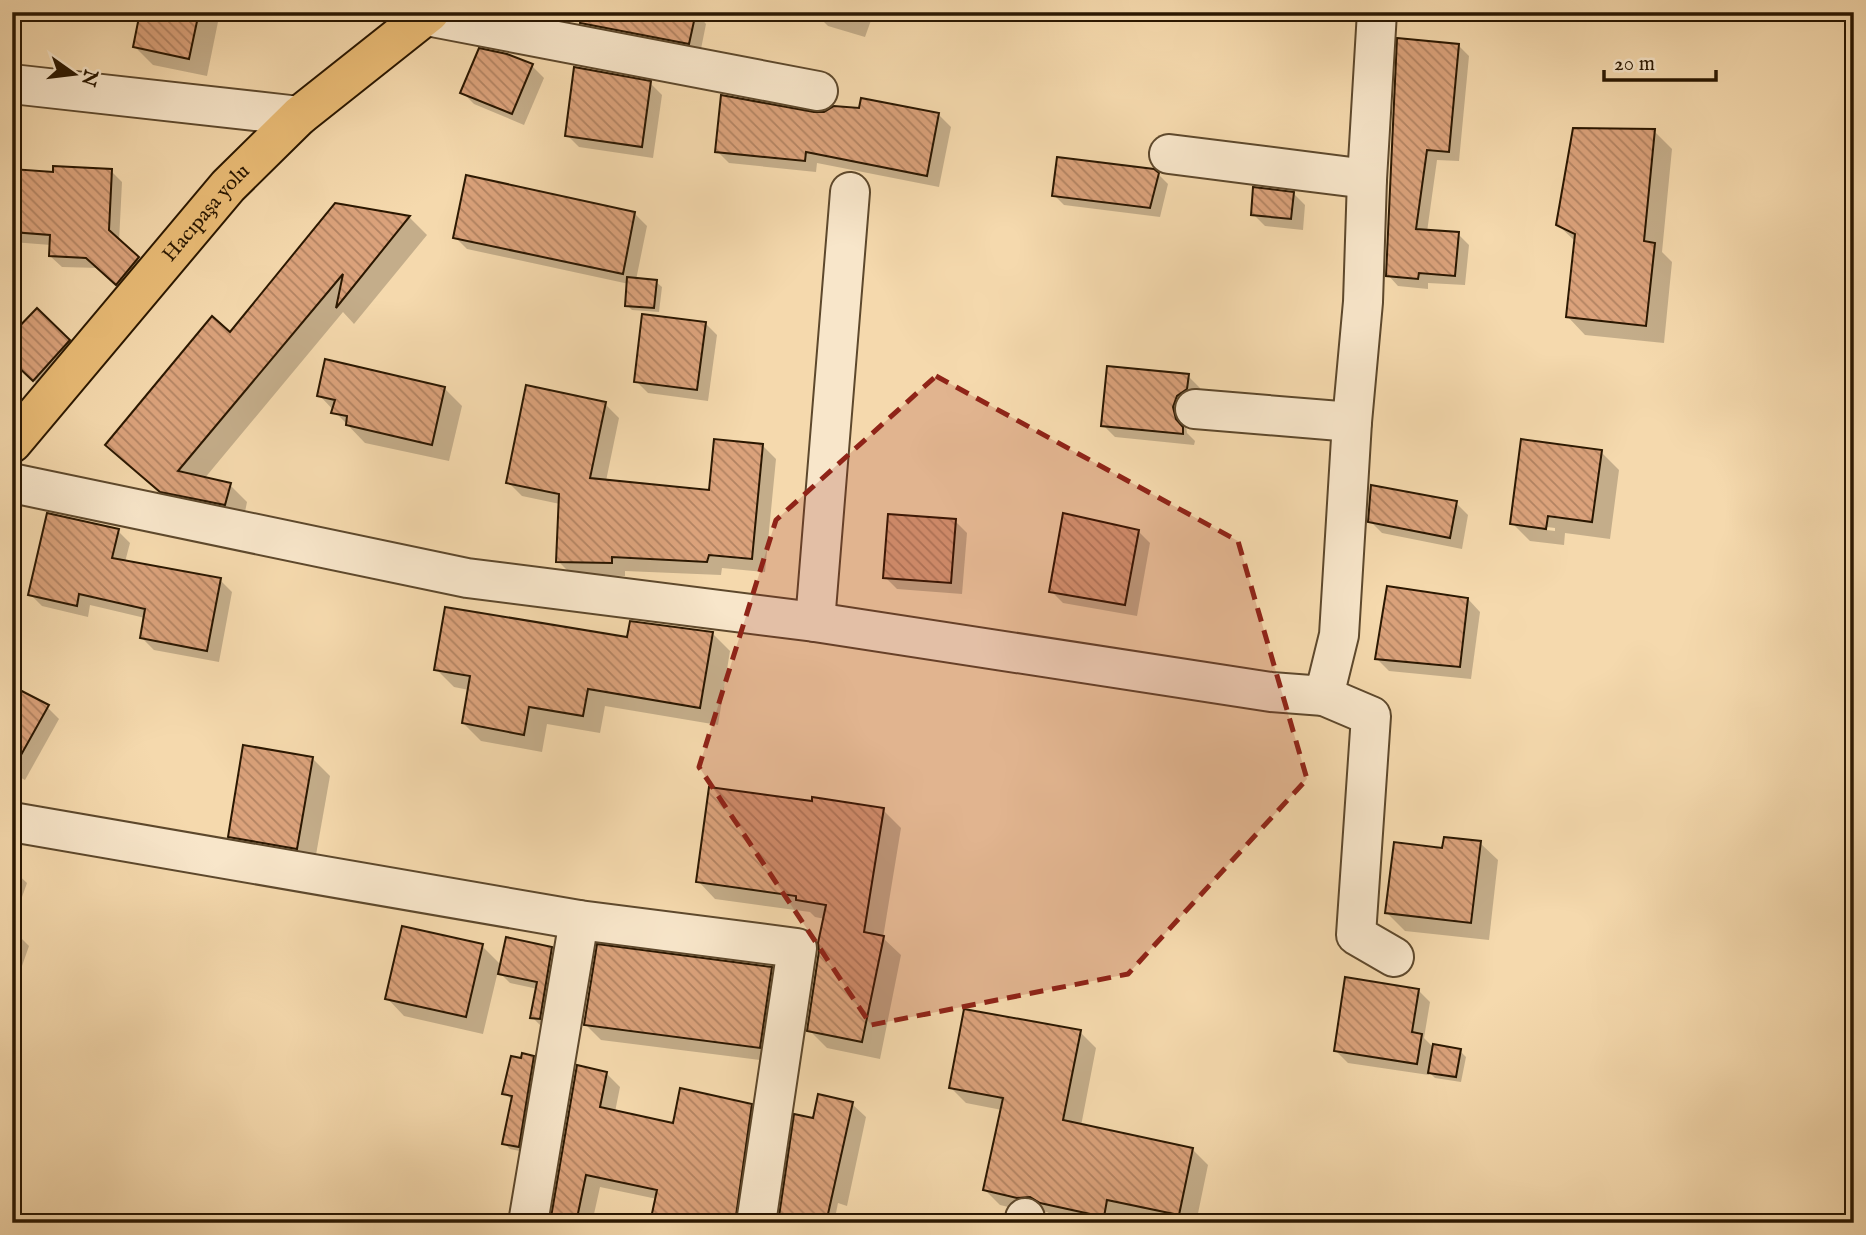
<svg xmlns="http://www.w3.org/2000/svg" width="1866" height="1235" font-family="'IM FELL English',serif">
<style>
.shadow{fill:#0003;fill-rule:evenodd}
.building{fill:url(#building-back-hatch);stroke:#2a1701;stroke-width:2}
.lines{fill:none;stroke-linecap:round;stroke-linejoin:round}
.minor-casing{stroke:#5d482c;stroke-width:42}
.major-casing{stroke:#2a1701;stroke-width:42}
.minor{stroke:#f8e6ca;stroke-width:38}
.major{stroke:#eabc76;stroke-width:38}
.marked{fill:#8f2418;fill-opacity:0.2;stroke:#8f2418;stroke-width:5;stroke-dasharray:14 9;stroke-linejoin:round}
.labels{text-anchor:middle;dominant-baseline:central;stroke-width:5;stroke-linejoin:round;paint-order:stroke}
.street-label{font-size:21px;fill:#2a1701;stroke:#f8e6ca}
</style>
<defs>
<pattern id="building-back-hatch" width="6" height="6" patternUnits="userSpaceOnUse" patternTransform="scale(1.75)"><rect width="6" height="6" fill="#dba27b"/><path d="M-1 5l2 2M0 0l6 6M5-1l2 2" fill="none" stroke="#b28362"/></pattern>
</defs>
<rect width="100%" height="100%" fill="#f5d9ad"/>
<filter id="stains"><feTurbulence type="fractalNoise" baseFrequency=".00286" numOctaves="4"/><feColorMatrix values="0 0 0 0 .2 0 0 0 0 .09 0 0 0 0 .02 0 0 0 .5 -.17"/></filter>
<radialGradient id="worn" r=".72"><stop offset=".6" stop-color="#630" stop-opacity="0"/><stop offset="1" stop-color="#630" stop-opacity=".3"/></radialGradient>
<g class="shadow">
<polygon points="142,12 220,12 207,76 153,65 135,47"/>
<polygon points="584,12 700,12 699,16 706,24 700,54 594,34 582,23"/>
<polygon points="824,12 874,12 865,37 828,26 822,20"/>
<polygon points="1458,45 1469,56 1459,161 1437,160 1427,232 1458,234 1469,245 1465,285 1428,283 1428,289 1398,286 1388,275"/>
<polygon points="532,66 544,78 524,125 474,104 462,92"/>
<polygon points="650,83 662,95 653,158 579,147 567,135"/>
<polygon points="939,115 951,127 939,187 817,163 816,172 729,163 717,151"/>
<polygon points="1654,131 1672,149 1662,252 1672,262 1664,343 1585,335 1568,317 1576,242 1558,225"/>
<polygon points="12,170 55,174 111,171 122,182 119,242 149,270 128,295 99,268 62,267 50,256 51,245 12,242"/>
<polygon points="1158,174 1168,184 1160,217 1064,205 1054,195"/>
<polygon points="1293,193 1305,205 1303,230 1265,226 1253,214"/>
<polygon points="335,205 410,218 427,235 354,324 343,312 204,479 230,485 247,502 243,522 180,509 107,445 230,334"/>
<polygon points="635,214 647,226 636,280 656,282 662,287 659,312 632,310 627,305 629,284 467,249 455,237"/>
<polygon points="37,310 81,353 46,392 12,360"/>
<polygon points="705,323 717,335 708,401 648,393 636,381"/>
<polygon points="1188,376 1200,388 1199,401 1185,419 1187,433 1195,441 1194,445 1115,437 1103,425"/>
<polygon points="444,388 462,406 449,461 365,443 319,395"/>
<polygon points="605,404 619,418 606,481 711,491 762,445 776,459 765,572 722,568 721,575 625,571 625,576 572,575 558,561 560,504 522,496 508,482"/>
<path d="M1601,452L1619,470L1610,539L1565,533L1564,545L1530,541L1512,523ZM1530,525L1555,528V531L1530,528Z"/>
<polygon points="1456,503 1468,515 1462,549 1382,533 1370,521"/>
<polygon points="955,521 967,533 962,594 897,589 885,577"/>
<polygon points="118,531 130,543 125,562 220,580 232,592 219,662 154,650 142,638 145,618 90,605 88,617 42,606 30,594"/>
<polygon points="1138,531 1150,543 1137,616 1063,603 1051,591"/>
<polygon points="1468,599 1480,612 1471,679 1389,671 1377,659"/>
<polygon points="713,634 730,651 718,725 605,706 600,733 547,724 542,752 481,741 463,723 469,690 454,687 436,669"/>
<polygon points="12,688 47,707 59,719 25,780 12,773"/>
<polygon points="312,758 330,776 314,866 247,854 229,836"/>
<polygon points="883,810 901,828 883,938 901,955 880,1059 827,1048 809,1030 825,919 815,917 810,912 715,899 698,881"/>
<polygon points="1480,843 1498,860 1489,940 1405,931 1387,913 1444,850"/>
<polygon points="12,869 27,883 12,925"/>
<polygon points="12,929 29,946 15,986 12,985"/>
<polygon points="482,946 502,966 551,949 561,959 542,1027 532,1017 538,989 510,983 498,971 483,1034 404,1016 387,998"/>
<polygon points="771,969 787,984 775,1062 601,1040 585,1024"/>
<polygon points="1418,990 1430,1002 1424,1038 1434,1048 1460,1051 1466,1057 1461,1082 1435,1078 1429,1072 1429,1075 1348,1063 1336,1051"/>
<polygon points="1080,1032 1096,1048 1081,1126 1192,1149 1208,1165 1196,1223 1160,1223 1122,1215 1121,1223 1080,1223 1058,1218 1047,1212 1034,1213 1000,1205 985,1190 1002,1110 966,1103 950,1087"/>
<polygon points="533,1057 539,1063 524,1152 510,1149 504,1143 513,1100 503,1093 522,1060"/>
<polygon points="606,1073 620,1087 615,1112 674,1125 751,1106 764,1120 749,1223 652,1223 657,1199 600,1187 592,1223 552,1223"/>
<polygon points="852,1104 866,1117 847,1206 838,1203 834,1223 780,1223 814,1120"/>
</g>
<g class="building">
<polygon points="140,12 199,12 189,59 133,47"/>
<polygon points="582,12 696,12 689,44 580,23"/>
<polygon points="1397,38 1459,44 1449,152 1427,150 1416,229 1459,232 1455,276 1419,273 1418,279 1386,276"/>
<polygon points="479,48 507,54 533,64 512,114 460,93"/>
<polygon points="574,67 651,81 642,147 565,136"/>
<polygon points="721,95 814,112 824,112 834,106 859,108 861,98 939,113 927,176 806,152 805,161 715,152"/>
<polygon points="1573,128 1655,129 1644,241 1655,243 1646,326 1566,317 1575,234 1556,225"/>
<polygon points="1057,157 1154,169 1159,173 1150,208 1052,196"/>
<polygon points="53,166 112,169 109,230 139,257 116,285 86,258 49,256 50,235 12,232 12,169 53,172"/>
<polygon points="466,175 635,212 623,274 453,238"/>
<polygon points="1253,187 1294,192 1291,219 1251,215"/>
<polygon points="335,203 410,216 336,308 343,274 178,471 231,483 225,505 160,492 105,445 212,316 230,332"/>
<polygon points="627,277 657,280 654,308 625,306"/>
<polygon points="37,308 70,340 33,381 12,361 12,334"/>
<polygon points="642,314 706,322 697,390 634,382"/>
<polygon points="325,359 445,387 432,445 346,425 347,416 331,413 335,400 317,396"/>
<polygon points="1107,366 1189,374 1187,389 1177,396 1173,407 1176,419 1183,427 1183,434 1101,426"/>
<polygon points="526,385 606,402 590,478 709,490 714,439 763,444 752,559 709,555 707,562 612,557 612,563 556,562 559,494 506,483"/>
<polygon points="1521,439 1602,450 1592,522 1548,516 1546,529 1510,524"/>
<polygon points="1371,485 1457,501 1450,538 1368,522"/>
<polygon points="47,513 119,529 112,558 221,578 207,651 140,638 145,609 79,594 77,606 28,595"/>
<polygon points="1063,513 1139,530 1125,605 1049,592"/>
<polygon points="888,514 956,519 951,583 883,578"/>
<polygon points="1387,586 1468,598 1460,667 1375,659"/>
<polygon points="445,607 627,637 630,621 713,632 700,708 588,689 583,716 529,707 524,735 462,723 470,676 434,670"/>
<polygon points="12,686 49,705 12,771"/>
<polygon points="243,745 313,757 297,849 228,837"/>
<polygon points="709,787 812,801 812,797 884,808 864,932 884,936 862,1042 807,1031 819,951 818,943 826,905 796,900 796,896 696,882"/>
<polygon points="1444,837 1481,841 1471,923 1385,913 1394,842 1442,848"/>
<polygon points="402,926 483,944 466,1017 385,999"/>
<polygon points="506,937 552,947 540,1019 530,1018 537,982 498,974"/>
<polygon points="597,944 772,967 760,1048 584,1025"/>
<polygon points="1345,977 1419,989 1412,1032 1422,1034 1417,1064 1334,1051"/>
<polygon points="964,1009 1081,1030 1063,1120 1193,1148 1179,1215 1107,1200 1104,1217 1040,1203 1030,1197 1017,1198 983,1190 1003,1098 949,1088"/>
<polygon points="1433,1044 1461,1049 1456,1077 1428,1073"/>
<polygon points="522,1053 534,1056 519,1147 502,1144 512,1096 502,1094 511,1056 521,1058"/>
<polygon points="577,1065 607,1072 600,1107 673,1123 680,1088 752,1104 735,1223 650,1223 657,1190 586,1175 576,1223 550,1223"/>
<polygon points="818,1094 853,1102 826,1223 778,1223 794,1114 813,1118"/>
</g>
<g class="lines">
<defs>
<g id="minor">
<polyline points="427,16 818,91"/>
<polyline points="12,84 299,116"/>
<polyline points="1169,154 1367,179"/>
<polyline points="1195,409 1352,422"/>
<polyline points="12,483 467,578 815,622 1271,692 1324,696 1339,635 1352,422 1363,302 1367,179 1377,12"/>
<polyline points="815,622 850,192"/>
<polyline points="1324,696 1371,716 1356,935 1394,957"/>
<polyline points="12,822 579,920 797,948 756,1223"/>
<polyline points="528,1223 579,920"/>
<polyline points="1024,1223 1025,1218"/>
</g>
<g id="major">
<path id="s1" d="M12,443L228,186L299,116L430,12"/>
</g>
</defs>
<use href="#minor" class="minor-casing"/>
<use href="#major" class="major-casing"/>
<use href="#minor" class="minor"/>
<use href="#major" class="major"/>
</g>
<path class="marked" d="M936,376L1238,541L1307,779L1128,974L871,1025L699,767L776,520Z"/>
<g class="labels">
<g class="street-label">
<text stroke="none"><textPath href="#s1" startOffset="301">Hacıpaşa yolu</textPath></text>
</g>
</g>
<rect width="1866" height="1235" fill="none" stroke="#f5d9ad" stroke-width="42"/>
<rect x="14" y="14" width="1838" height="1207" fill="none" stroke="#2a1701" stroke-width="3.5"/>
<rect x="21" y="21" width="1824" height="1193" fill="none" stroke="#2a1701" stroke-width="2"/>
<g transform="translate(74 74) rotate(104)" stroke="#f8e6ca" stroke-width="5" paint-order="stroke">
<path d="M0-5L12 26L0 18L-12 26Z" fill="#2a1701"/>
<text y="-10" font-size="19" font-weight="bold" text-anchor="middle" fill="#2a1701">N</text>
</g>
<path d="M1604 70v10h112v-10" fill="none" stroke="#2a1701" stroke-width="3.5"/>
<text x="1614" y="70" font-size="21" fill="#2a1701" stroke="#f8e6ca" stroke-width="5" paint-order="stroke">20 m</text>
<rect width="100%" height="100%" filter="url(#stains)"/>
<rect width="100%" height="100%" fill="url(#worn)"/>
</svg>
